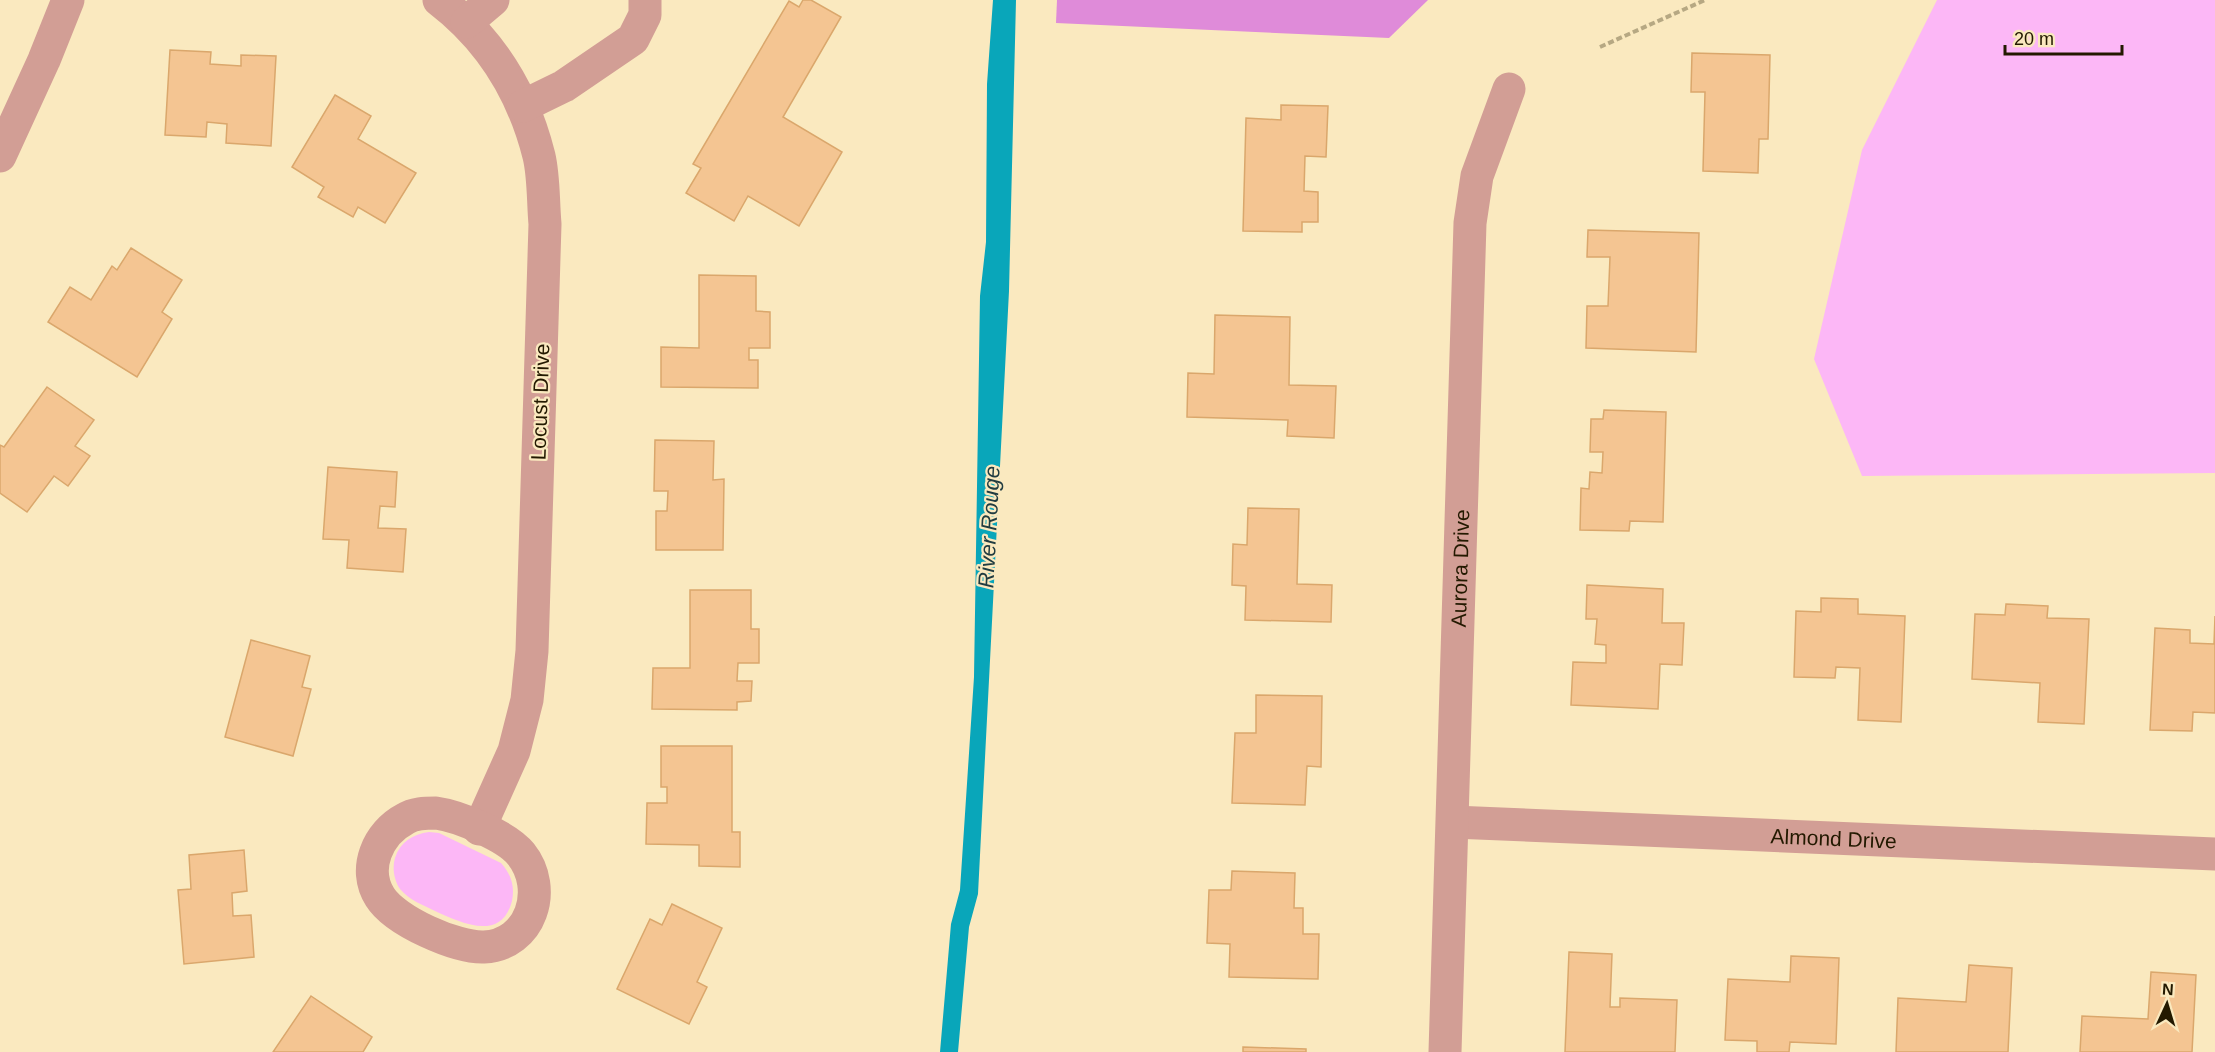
<svg xmlns="http://www.w3.org/2000/svg" width="2215" height="1052" font-family="Arial,sans-serif">
<style>
.green{fill:#fcb7f6}
.forest{fill:#df8bd9}
.water{fill:#09a6ba}
.building{fill:#f4c592;stroke:#daa76c;stroke-width:1.5}
.lines{fill:none;stroke-linecap:round;stroke-linejoin:round}
.path{stroke:#b6a883;stroke-width:4;stroke-dasharray:6 3;stroke-linecap:butt}
.street{stroke:#d29e95;stroke-width:33}
.labels{text-anchor:middle;dominant-baseline:central;stroke-width:4.5;stroke-linejoin:round;paint-order:stroke}
.street-label{font-size:21px;fill:#231900;stroke:#fae9bf}
.water-label{font-size:22px;font-style:italic;fill:#203c41;stroke:#fae9bf}
</style>
<rect width="100%" height="100%" fill="#fae9bf"/>
<g class="green">
<polygon points="1937,0 2215,0 2215,473 1862,476 1814,359 1862,150"/>
<path d="M429,832L439,833L501,863C511,874 515,886 512,901C501,943 460,922 435,911C423,905 409,900 400,889C394,880 392,868 395,858C400,842 413,834 429,832Z"/>
</g>
<polygon class="forest" points="1057,0 1428,0 1389,38 1056,23"/>
<polygon class="water" points="993,0 1016,0 1009,291 978,894 969,927 958,1052 940,1052 951,924 960,890 974,677 980,296 986,242 987,84"/>
<g class="building">
<polygon points="803,0 811,0 841,17 783,117 842,152 799,226 748,196 734,221 686,193 701,168 693,164 789,1 799,7"/>
<polygon points="170,50 211,52 210,64 241,66 241,55 276,56 271,146 226,143 227,124 207,122 206,137 165,135"/>
<polygon points="1692,53 1770,55 1768,139 1759,139 1758,173 1703,171 1705,92 1691,92"/>
<polygon points="335,95 371,116 358,139 416,173 385,223 358,207 353,217 318,197 324,187 292,167"/>
<polygon points="1281,105 1328,106 1326,157 1305,156 1304,191 1318,192 1318,222 1302,222 1302,232 1243,231 1246,118 1281,120"/>
<polygon points="1588,230 1699,233 1696,352 1586,348 1587,306 1608,306 1610,257 1587,257"/>
<polygon points="131,248 182,280 162,312 172,319 137,377 48,322 70,287 91,300 112,266 117,270"/>
<polygon points="699,275 756,276 756,311 770,312 770,348 749,348 749,360 758,360 758,388 661,387 661,347 699,348"/>
<polygon points="1215,315 1290,317 1289,385 1336,386 1334,438 1287,436 1288,420 1187,417 1188,373 1214,374"/>
<polygon points="47,387 94,420 75,446 90,456 68,486 54,476 27,512 0,493 0,445 4,447"/>
<polygon points="1604,410 1666,412 1663,522 1630,521 1629,531 1580,530 1581,488 1589,489 1590,472 1602,473 1603,452 1590,452 1591,419 1603,419"/>
<polygon points="655,440 714,441 713,480 724,479 723,550 656,550 656,511 667,511 668,491 654,491"/>
<polygon points="328,467 397,472 395,507 380,506 378,528 406,529 403,572 347,568 349,540 323,539"/>
<polygon points="1248,508 1299,509 1297,584 1332,585 1331,622 1245,620 1246,586 1232,585 1233,544 1247,545"/>
<polygon points="1587,585 1663,589 1662,623 1684,623 1682,665 1660,664 1658,709 1571,705 1573,662 1606,663 1606,645 1595,644 1597,619 1586,619"/>
<polygon points="690,590 751,590 751,629 759,629 759,663 738,663 737,681 752,681 751,701 737,702 737,710 652,709 653,668 690,668"/>
<polygon points="1821,598 1858,599 1858,614 1905,616 1901,722 1858,720 1860,668 1836,667 1835,678 1794,677 1796,611 1821,612"/>
<polygon points="2006,604 2048,606 2047,618 2089,619 2084,724 2038,722 2040,683 1972,679 1975,614 2005,615"/>
<polygon points="2215,616 2215,713 2193,712 2192,731 2150,730 2155,628 2190,630 2190,643 2214,644"/>
<polygon points="251,640 310,656 302,687 311,689 293,756 225,737"/>
<polygon points="1256,695 1322,696 1321,767 1307,766 1305,805 1232,803 1235,733 1256,733"/>
<polygon points="661,746 732,746 732,832 740,832 740,867 699,866 699,845 646,844 647,803 667,803 667,787 661,787"/>
<polygon points="244,850 247,891 232,893 233,916 251,915 254,957 184,964 178,890 191,889 189,855"/>
<polygon points="1232,871 1295,873 1294,908 1303,908 1303,934 1319,934 1318,979 1229,977 1230,944 1207,943 1209,890 1231,890"/>
<polygon points="672,904 722,928 697,982 707,987 689,1024 617,989 650,919 662,925"/>
<polygon points="1569,952 1612,954 1610,1007 1620,1007 1620,998 1677,1000 1675,1052 1565,1052"/>
<polygon points="1791,956 1839,958 1836,1044 1790,1042 1789,1052 1757,1052 1757,1041 1725,1040 1728,979 1790,982"/>
<polygon points="1969,965 2012,968 2008,1052 1896,1052 1898,998 1966,1002"/>
<polygon points="2151,972 2196,975 2192,1052 2080,1052 2082,1016 2148,1019"/>
<polygon points="311,996 372,1037 363,1052 273,1052"/>
<polygon points="1243,1047 1306,1049 1306,1052 1243,1052"/>
</g>
<g class="lines">
<polyline class="path" points="1600,47 1705,0"/>
<g class="street">
<path d="M439,0C491,40 523,92 539,156C544,177 543,202 545,224L532,651L527,700L514,751L479,829"/>
<polyline points="467,22 493,0"/>
<polyline points="523,106 564,86 633,39 645,15 645,0"/>
<polyline points="0,156 44,60 68,0"/>
<path d="M436,813C458,816 507,836 521,854C549,889 531,945 484,947C456,948 395,921 380,897C362,869 378,833 405,819C414,813 425,813 436,813Z"/>
<path id="s1" d="M1453,822L2215,854"/>
<path id="s2" d="M1445,1052L1470,223L1477,176L1509,89"/>
</g>
</g>
<g class="labels">
<g class="street-label">
<text transform="translate(540 402) rotate(-88)">Locust Drive</text>
<text stroke="none"><textPath href="#s2" startOffset="484">Aurora Drive</textPath></text>
<text stroke="none"><textPath href="#s1" startOffset="381">Almond Drive</textPath></text>
</g>
<g class="water-label">
<text transform="translate(989 527) rotate(-87)">River Rouge</text>
</g>
</g>
<g transform="translate(2167 1004) rotate(4)" stroke="#fae9bf" stroke-width="4.5" paint-order="stroke">
<path d="M0-4.5L10 22L0 15L-10 22Z" fill="#231900"/>
<text y="-9" font-size="16" font-weight="bold" text-anchor="middle" fill="#231900">N</text>
</g>
<path d="M2005 45v9h117v-9" fill="none" stroke="#231900" stroke-width="3"/>
<text x="2014" y="45" font-size="18" fill="#231900" stroke="#fae9bf" stroke-width="4.5" paint-order="stroke">20 m</text>
</svg>
